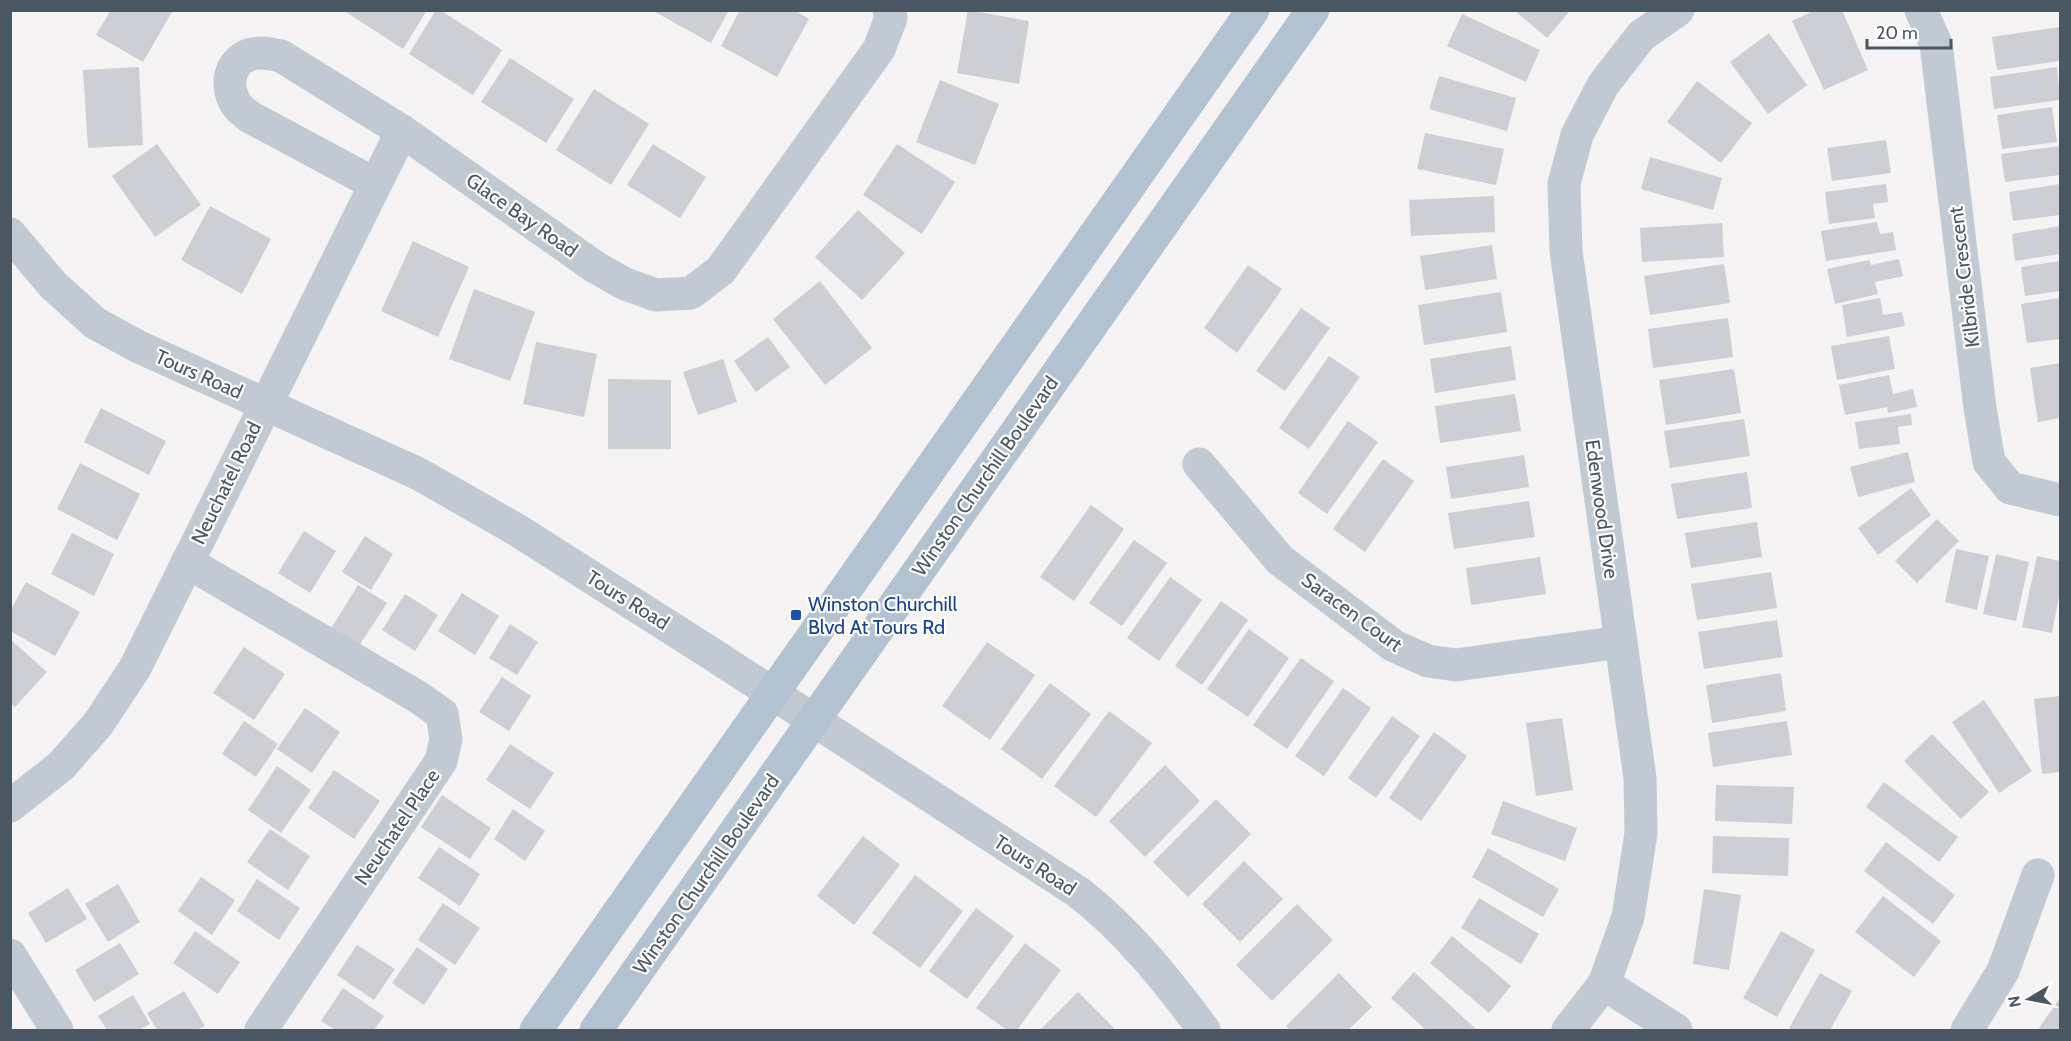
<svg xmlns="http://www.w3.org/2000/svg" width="2071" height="1041" font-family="Cabin,sans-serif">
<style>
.building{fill:#cdcfd5}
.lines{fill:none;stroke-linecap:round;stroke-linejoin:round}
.minor{stroke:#c1cad2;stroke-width:33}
.major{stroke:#b3c2d1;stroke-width:33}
.transit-dot{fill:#1a4fb4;stroke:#fff;stroke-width:2}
.labels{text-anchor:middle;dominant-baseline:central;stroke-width:4.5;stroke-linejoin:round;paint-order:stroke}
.street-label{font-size:20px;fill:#4a5661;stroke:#fff}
.transit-label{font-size:20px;fill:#164399;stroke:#fff;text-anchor:start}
</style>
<rect width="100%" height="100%" fill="#f5f3f3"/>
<g class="building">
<polygon points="111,10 173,10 143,62 96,35"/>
<polygon points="343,10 427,10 403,49"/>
<polygon points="436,10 440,10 502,50 473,95 409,54"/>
<polygon points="656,10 729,10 711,43 655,12"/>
<polygon points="740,10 794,10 809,19 777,77 721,46"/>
<polygon points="968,10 1029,21 1019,84 957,73"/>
<polygon points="1514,10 1566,10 1569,12 1547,38"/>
<polygon points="1815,10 1842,10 1868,70 1824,90 1792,21"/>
<polygon points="1462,14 1540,50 1526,82 1447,46"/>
<polygon points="2060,27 2060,61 1997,70 1992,37"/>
<polygon points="1769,33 1807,85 1768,114 1730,62"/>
<polygon points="510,58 574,99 546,143 481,102"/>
<polygon points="139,67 143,145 88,148 83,70"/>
<polygon points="2057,67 2060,100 1994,109 1990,77"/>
<polygon points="1439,76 1516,98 1507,131 1429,109"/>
<polygon points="940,80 999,104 975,165 916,142"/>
<polygon points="1697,81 1752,123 1721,163 1667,122"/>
<polygon points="594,89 649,124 611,185 556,150"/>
<polygon points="2052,107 2057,142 2002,149 1997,115"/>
<polygon points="1425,133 1504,149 1496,185 1417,169"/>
<polygon points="1886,140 1891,173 1832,181 1827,148"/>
<polygon points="157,144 201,205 155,237 112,176"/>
<polygon points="653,144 706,177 680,218 627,185"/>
<polygon points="897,144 955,182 922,234 863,195"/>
<polygon points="2060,146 2060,175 2005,182 2001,154"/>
<polygon points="1650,157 1722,178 1713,210 1641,189"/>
<polygon points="1886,184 1888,202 1873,204 1875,218 1829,224 1825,192"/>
<polygon points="2060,184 2060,215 2013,221 2009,192"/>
<polygon points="1494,196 1495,232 1411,236 1409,200"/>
<polygon points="210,206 271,239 242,294 181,260"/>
<polygon points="858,210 905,253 862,300 815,257"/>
<polygon points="1877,222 1880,234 1893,232 1896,250 1826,261 1821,231"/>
<polygon points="1722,223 1724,257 1642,262 1640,228"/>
<polygon points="2060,226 2060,254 2015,261 2012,234"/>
<polygon points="413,241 469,267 438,337 381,311"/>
<polygon points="1492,245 1497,279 1425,290 1420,256"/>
<polygon points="1899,259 1903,276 1875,282 1878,294 1835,304 1827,269 1869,260 1871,265"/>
<polygon points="2060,261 2060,291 2025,296 2021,267"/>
<polygon points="1724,264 1730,303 1650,315 1644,276"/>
<polygon points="1248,265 1282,289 1237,353 1204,328"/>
<polygon points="820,281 872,348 825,385 773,319"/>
<polygon points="474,289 535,312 510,381 449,359"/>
<polygon points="1501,292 1507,332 1424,345 1418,305"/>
<polygon points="1880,298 1883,315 1902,312 1905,326 1847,337 1842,305"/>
<polygon points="2060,298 2060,339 2027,343 2021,304"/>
<polygon points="1301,308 1330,328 1285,391 1256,371"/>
<polygon points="1728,318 1733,357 1653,368 1648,329"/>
<polygon points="1889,336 1895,369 1837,380 1831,346"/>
<polygon points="768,337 790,367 756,392 734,361"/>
<polygon points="536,342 597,354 584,417 523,404"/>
<polygon points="1511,346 1516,380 1435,393 1430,359"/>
<polygon points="1329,356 1360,377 1309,449 1279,428"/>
<polygon points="723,359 737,402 698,415 683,372"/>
<polygon points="2060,363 2060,418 2038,422 2030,368"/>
<polygon points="1734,369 1741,413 1666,425 1659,380"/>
<polygon points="1889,375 1893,394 1913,389 1917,407 1888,413 1887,407 1845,415 1839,385"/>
<polygon points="608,379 671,380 671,449 608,449"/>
<polygon points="1515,394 1521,431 1440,443 1435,406"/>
<polygon points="101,408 166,441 149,475 84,442"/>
<polygon points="1911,414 1912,425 1898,427 1900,444 1859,449 1855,422"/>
<polygon points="1744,419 1750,456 1670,468 1664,431"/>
<polygon points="1348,421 1378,442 1327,514 1298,493"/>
<polygon points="1908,452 1915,482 1858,497 1850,467"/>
<polygon points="1524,455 1529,487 1451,499 1446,467"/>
<polygon points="1383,459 1414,481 1365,552 1333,529"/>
<polygon points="80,463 140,494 117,540 57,509"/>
<polygon points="1747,472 1752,508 1677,519 1671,484"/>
<polygon points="1911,488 1931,515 1878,555 1858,528"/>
<polygon points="1529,501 1535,537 1454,549 1448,513"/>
<polygon points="1091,505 1124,529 1074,601 1040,577"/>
<polygon points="1937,519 1959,541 1917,583 1895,561"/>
<polygon points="1757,522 1762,557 1691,568 1685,533"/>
<polygon points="304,531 336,551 310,593 278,573"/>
<polygon points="72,533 114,554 94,596 51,574"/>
<polygon points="365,536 393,554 371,590 342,572"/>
<polygon points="1134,540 1167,563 1122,626 1089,603"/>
<polygon points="1956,549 1989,556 1977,610 1945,602"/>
<polygon points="1996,554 2029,562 2016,621 1983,614"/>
<polygon points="2037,556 2060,561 2060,591 2052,633 2022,627"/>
<polygon points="1540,557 1546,594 1471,605 1466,568"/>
<polygon points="1771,572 1777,608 1697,620 1691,584"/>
<polygon points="1170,577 1202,600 1159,661 1127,638"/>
<polygon points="26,582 80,612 55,656 10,631 10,611"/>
<polygon points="358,585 387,603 355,652 327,635"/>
<polygon points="462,593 499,616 475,655 438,631"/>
<polygon points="405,594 438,615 415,651 382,630"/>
<polygon points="1221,601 1248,620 1202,685 1175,666"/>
<polygon points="1777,620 1783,657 1704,669 1698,632"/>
<polygon points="510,624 538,642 517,675 489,658"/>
<polygon points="1249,629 1289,658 1248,717 1207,689"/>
<polygon points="10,639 47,672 15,707 10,703"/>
<polygon points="987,642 1035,675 990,740 942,706"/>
<polygon points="244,647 285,674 254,720 213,693"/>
<polygon points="1301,658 1334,681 1287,749 1253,725"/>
<polygon points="1781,673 1786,711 1712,723 1706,685"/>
<polygon points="502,677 531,696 509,731 479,712"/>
<polygon points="1050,683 1091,714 1042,779 1001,749"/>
<polygon points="1343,688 1371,708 1324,776 1295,756"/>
<polygon points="2060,696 2060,772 2042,774 2034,699"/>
<polygon points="1984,700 2032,771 1999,793 1952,722"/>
<polygon points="305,708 340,732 312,773 277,749"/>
<polygon points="1109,711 1152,743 1096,817 1054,786"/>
<polygon points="1392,716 1420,736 1376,798 1348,778"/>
<polygon points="1562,718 1573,790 1536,796 1526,723"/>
<polygon points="244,721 278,744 256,777 222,754"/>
<polygon points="1787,721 1792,755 1713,767 1708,733"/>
<polygon points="1434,732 1467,756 1421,821 1389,798"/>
<polygon points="1932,734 1989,792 1961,819 1904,761"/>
<polygon points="510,744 554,773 530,809 486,780"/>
<polygon points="1165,765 1200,801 1145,857 1109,821"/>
<polygon points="277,766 311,790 281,833 248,810"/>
<polygon points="334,770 380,801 354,839 308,808"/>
<polygon points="1884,782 1958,837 1939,862 1866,807"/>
<polygon points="1716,785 1794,787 1792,824 1715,821"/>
<polygon points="442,795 491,828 470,859 421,827"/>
<polygon points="1216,799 1251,834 1188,897 1153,862"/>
<polygon points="1503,801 1577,828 1565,861 1491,834"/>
<polygon points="513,809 545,831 525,861 494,839"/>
<polygon points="270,829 310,856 288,890 247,862"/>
<polygon points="863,836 900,865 854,925 817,896"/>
<polygon points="1713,836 1789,838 1788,876 1712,873"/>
<polygon points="1886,842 1955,895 1933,924 1864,871"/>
<polygon points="439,847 480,874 460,906 418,878"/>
<polygon points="1488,848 1559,889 1543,917 1472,877"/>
<polygon points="1244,861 1283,899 1240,942 1202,904"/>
<polygon points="915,875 963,911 920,968 872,933"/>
<polygon points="201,877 235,900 212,935 178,911"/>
<polygon points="257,879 300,908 279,940 237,911"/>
<polygon points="118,884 140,922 108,942 85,904"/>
<polygon points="68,888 87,919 46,943 28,913"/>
<polygon points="1704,889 1741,895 1729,970 1693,964"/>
<polygon points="1883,896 1941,941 1914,977 1855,932"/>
<polygon points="1479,898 1539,934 1521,964 1461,928"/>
<polygon points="443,903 480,928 455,965 418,940"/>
<polygon points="1297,904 1333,940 1272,1001 1236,965"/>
<polygon points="976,908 1014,936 967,999 929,971"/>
<polygon points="195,931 240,962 218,994 173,963"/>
<polygon points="1781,931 1815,950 1777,1017 1743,998"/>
<polygon points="1452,936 1511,986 1489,1013 1430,963"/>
<polygon points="120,943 139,974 94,1002 75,970"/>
<polygon points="1025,943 1061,970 1017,1030 1007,1030 976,1008"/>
<polygon points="357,945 395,969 374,1000 337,975"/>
<polygon points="417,947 448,969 424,1005 392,983"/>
<polygon points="1414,972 1477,1030 1426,1030 1391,998"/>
<polygon points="1339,973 1372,1007 1348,1030 1290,1030 1286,1026"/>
<polygon points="1820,973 1852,991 1830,1030 1788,1030"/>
<polygon points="343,988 384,1016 374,1030 336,1030 321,1021"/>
<polygon points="184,991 205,1026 196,1030 157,1030 147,1013"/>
<polygon points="1078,992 1114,1028 1111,1030 1040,1030"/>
<polygon points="133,995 150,1024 139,1030 107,1030 98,1016"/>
<polygon points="2060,998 2060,1030 2043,1030 2039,1028"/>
</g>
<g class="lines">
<g class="minor">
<polyline points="1921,10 1936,44 1980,408 1989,462 2010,488 2060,500"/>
<path d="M375,184L250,117C245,113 239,109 236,104C222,81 233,52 262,53C268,53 275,55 281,56L402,131L595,267L625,284L656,295L691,293L721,270L879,49L891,18L889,10"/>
<path d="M10,234L53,285L95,323L137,346L419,474L517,530L712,654L1078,892C1128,931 1167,980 1204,1030"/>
<polyline points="1199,464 1280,560 1394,646 1428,661 1456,665 1621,642"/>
<polyline points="187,562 418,697 442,714 446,739 441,761 261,1030"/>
<polyline points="10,806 61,766 98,724 135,668 402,131"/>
<polyline points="10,955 57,1030"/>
<polyline points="1604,984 1676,1030"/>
<polyline points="1568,1030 1604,984 1628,917 1641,833 1640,778 1566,251 1564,184 1577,135 1603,85 1641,36 1678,10"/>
<polyline points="1967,1030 2003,971 2038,875"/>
</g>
<g class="major">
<polyline points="536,1030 1253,10"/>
<polyline points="596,1030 1313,10"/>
</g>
</g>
<rect class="transit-dot" x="790" y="609" width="12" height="12" rx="3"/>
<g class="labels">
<g class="street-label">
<text transform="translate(522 215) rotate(35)">Glace Bay Road</text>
<text transform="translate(1964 277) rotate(-97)">Kilbride Crescent</text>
<text transform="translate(199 374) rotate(24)">Tours Road</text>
<text transform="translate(985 476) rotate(-55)">Winston Churchill Boulevard</text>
<text transform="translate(226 483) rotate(-64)">Neuchatel Road</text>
<text transform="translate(1602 509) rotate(82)">Edenwood Drive</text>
<text transform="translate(628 600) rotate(32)">Tours Road</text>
<text transform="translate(1352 612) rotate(36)">Saracen Court</text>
<text transform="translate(397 827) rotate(-56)">Neuchatel Place</text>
<text transform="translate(1035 865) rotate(33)">Tours Road</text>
<text transform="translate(706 874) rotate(-55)">Winston Churchill Boulevard</text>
</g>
<g class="transit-label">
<text x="808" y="604">Winston Churchill<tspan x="808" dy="23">Blvd At Tours Rd</tspan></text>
</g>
</g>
<rect width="2071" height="1041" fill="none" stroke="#4a5661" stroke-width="24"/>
<g transform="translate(2029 999) rotate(260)" stroke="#ffffff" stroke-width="4.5" paint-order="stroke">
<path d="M0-4.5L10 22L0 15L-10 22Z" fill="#4a5661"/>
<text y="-9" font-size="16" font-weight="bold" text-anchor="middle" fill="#4a5661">N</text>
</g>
<path d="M1867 39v9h84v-9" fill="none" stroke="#4a5661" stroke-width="3"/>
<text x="1876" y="39" font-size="18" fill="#4a5661" stroke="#ffffff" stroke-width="4.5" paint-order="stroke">20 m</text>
</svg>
